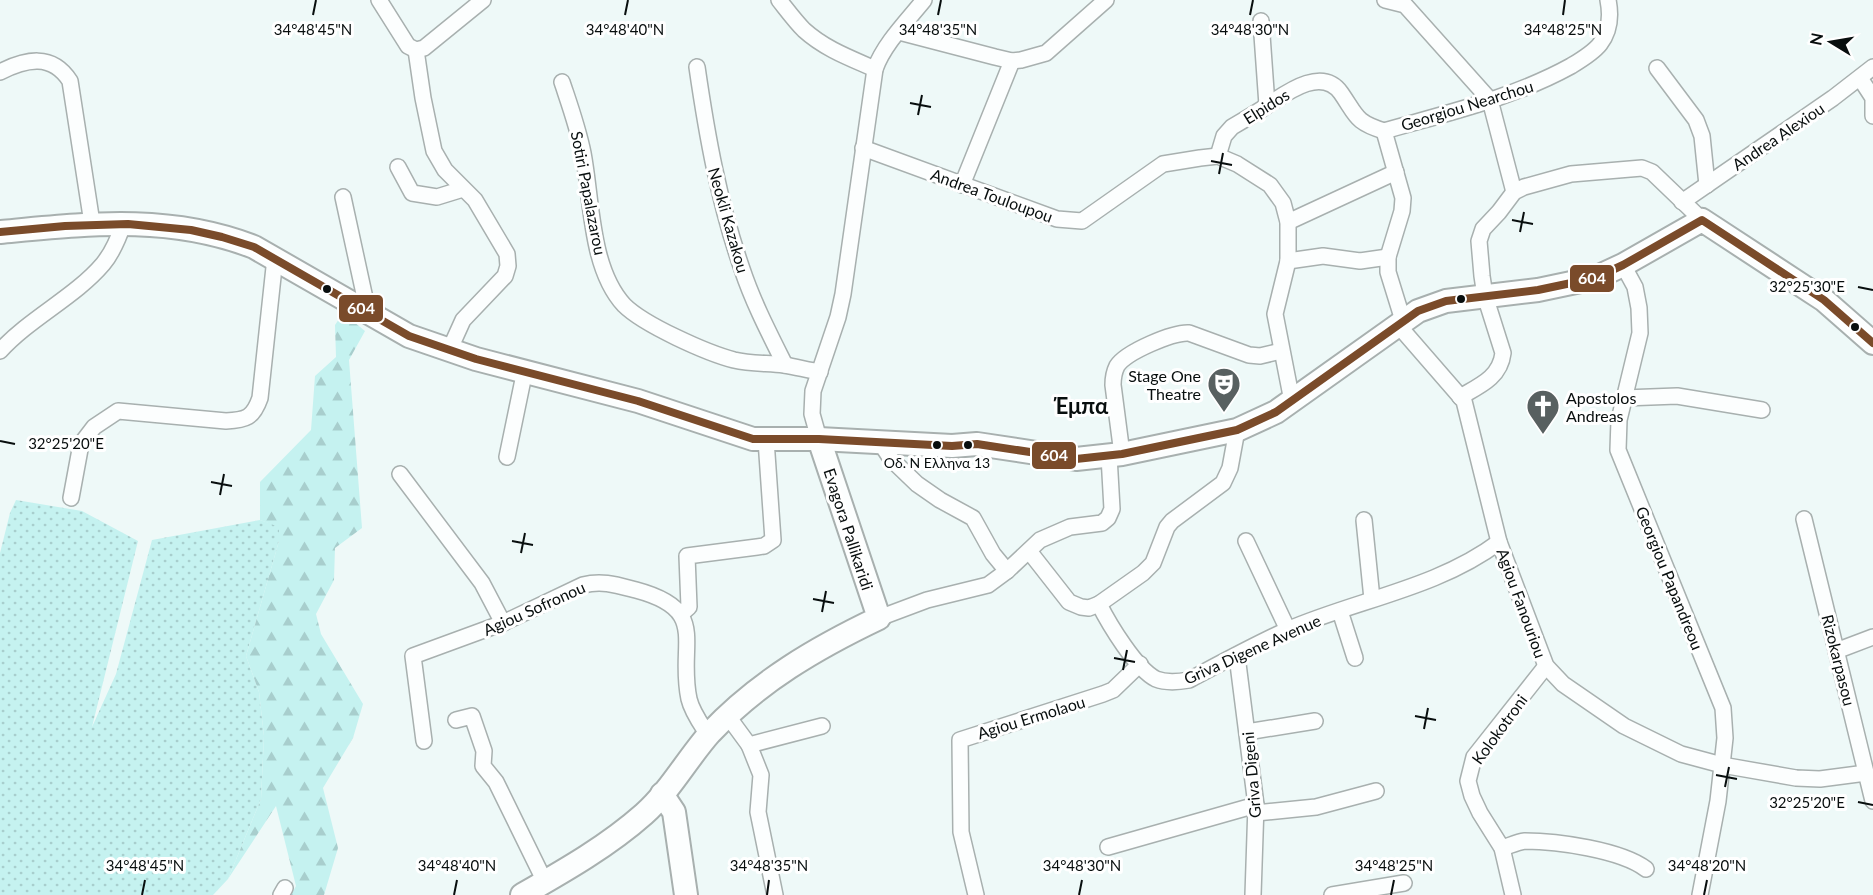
<svg xmlns="http://www.w3.org/2000/svg" width="1873" height="895" font-family="Lato,sans-serif">
<style>
.grass{fill:url(#grass-dots)}
.forest{fill:url(#forest-firs)}
.lines{fill:none;stroke-linecap:round;stroke-linejoin:round}
.street-casing{stroke:#a8b0af;stroke-width:18}
.secondary-casing{stroke:#a8b0af;stroke-width:26}
.street{stroke:#fcfefe;stroke-width:15}
.secondary{stroke:#fcfefe;stroke-width:22}
.bus-1-casing{stroke:#fff;stroke-width:12}
.bus-1{stroke:#7a4b2a;stroke-width:8}
.ticks{fill:none;stroke:#080e0e;stroke-width:2}
.bus-dot{fill:#080e0e;stroke:#fff;stroke-width:2}
.labels{text-anchor:middle;dominant-baseline:central;stroke-width:6;stroke-linejoin:round;paint-order:stroke}
.bus-label{font-size:14px;fill:#080e0e;stroke:#fff}
.street-label{font-size:16px;fill:#080e0e;stroke:#fff}
.poi-label{font-size:16px;fill:#080e0e;stroke:#fff;text-anchor:end}
.district-label{font-size:22px;font-weight:bold;fill:#080e0e;stroke:#fff}
.ticks-label{font-size:15px;text-anchor:middle;fill:#080e0e;stroke:#fff;stroke-width:6;stroke-linejoin:round;paint-order:stroke}
.line-badge{stroke:#fff;stroke-width:2}
.badge-label{font-size:16px;text-anchor:middle;font-weight:bold;fill:#fff}
</style>
<defs>
<pattern id="grass-dots" width="8" height="8" patternUnits="userSpaceOnUse" patternTransform="scale(1.5)"><rect width="8" height="8" fill="#c5f2f0"/><path d="M2 2h.1M6 6h.1" fill="none" stroke="#a8cecd" stroke-width="1.8" stroke-linecap="round"/></pattern>
<pattern id="forest-firs" width="22" height="20" patternUnits="userSpaceOnUse" patternTransform="scale(1.5)"><rect width="22" height="20" fill="#c5f2f0"/><path d="M5 1l3.5 6h-7zM16 11l3.5 6h-7z" fill="#a8cecd"/></pattern>
</defs>
<rect width="100%" height="100%" fill="#eef9f8"/>
<polygon class="grass" points="16,500 82,511 138,541 92,727 116,674 152,540 260,520 279,526 279,541 246,656 259,692 264,736 261,799 228,879 213,895 0,895 0,553 10,513"/>
<polygon class="forest" points="343,313 365,331 349,360 362,528 335,548 334,580 316,614 321,634 363,704 353,738 323,788 338,848 324,895 291,895 296,886 276,806 228,879 261,799 264,736 259,692 246,656 279,541 279,527 260,520 260,482 311,430 315,376 336,357 335,325"/>
<g class="lines">
<defs>
<g id="street">
<polyline points="379,0 408,46 416,50 424,48 483,0"/>
<path d="M779,0C787,10 795,21 804,30C825,49 850,58 875,69"/>
<polyline points="1385,0 1405,5 1490,100 1514,192"/>
<polyline points="1261,21 1267,105"/>
<polyline points="899,32 995,57 1012,61 1021,60 1046,53 1106,0"/>
<polyline points="416,50 423,98 434,151 445,170 475,200 507,254 508,266 505,276 463,320 449,351"/>
<path d="M697,67C707,136 719,203 742,269C753,302 769,333 785,365"/>
<polyline points="1657,68 1696,120 1702,136 1707,185"/>
<path d="M0,72C26,59 52,53 70,81L92,223"/>
<polyline points="1860,78 1873,98 1873,116"/>
<path d="M562,82C570,106 578,128 583,153C592,200 590,268 624,305C644,325 707,353 734,360C751,364 768,363 784,365C796,367 808,370 820,372"/>
<path d="M1384,131C1447,113 1513,98 1571,66C1581,60 1593,53 1600,44C1610,31 1611,15 1608,0"/>
<polyline points="1384,131 1403,198 1402,211 1388,257 1388,272 1401,314 1405,320"/>
<polyline points="863,148 1057,219 1082,221 1163,164 1200,158 1218,156 1237,164 1270,185 1283,203 1288,222 1288,261 1275,314 1292,401"/>
<path d="M1218,156L1224,136L1232,127C1244,120 1256,113 1268,105C1286,93 1322,66 1341,93C1357,116 1355,122 1384,131"/>
<polyline points="398,167 412,193 437,197 463,189"/>
<polyline points="962,185 1012,61"/>
<polyline points="343,197 368,312"/>
<polyline points="1682,202 1833,98 1873,67"/>
<polyline points="1288,222 1396,172"/>
<polyline points="1288,261 1323,256 1360,261 1388,257"/>
<polyline points="1623,265 1635,287 1639,308 1640,333 1619,420 1618,450 1723,708 1725,738 1718,801 1700,895"/>
<polyline points="1398,325 1464,401 1499,542 1546,666 1563,684 1624,726 1681,754 1722,765 1796,778 1820,779 1866,773"/>
<path d="M0,351C30,318 75,297 103,264C113,252 119,237 124,222"/>
<path d="M1460,397C1479,386 1500,378 1503,353L1485,296L1482,276L1479,241L1483,229L1499,212L1514,192L1524,187L1571,174L1642,168L1652,172L1702,220"/>
<polyline points="1624,398 1677,396 1762,410"/>
<path d="M819,439L812,414L813,391L838,317L843,294L875,69C884,44 907,21 924,0"/>
<polyline points="880,442 891,459 917,484 940,500 973,518 993,554 1007,571"/>
<path d="M1122,454L1113,385C1113,378 1114,372 1117,366C1126,352 1173,332 1189,333L1249,355L1260,356L1281,351"/>
<polyline points="507,457 525,370"/>
<polyline points="400,474 482,583 503,623"/>
<path d="M71,498L81,444L94,427L118,411L226,421C246,420 253,418 260,398L275,258"/>
<polyline points="1804,519 1873,801"/>
<polyline points="1364,520 1372,599"/>
<polyline points="1246,541 1288,630"/>
<polyline points="1029,551 1069,602 1081,607 1089,608 1099,604 1143,573 1153,563 1167,527 1172,521 1223,483 1230,468 1237,430"/>
<path d="M1099,604C1109,624 1136,669 1156,679C1166,683 1178,682 1189,680C1221,663 1254,645 1287,630C1356,600 1438,588 1499,542"/>
<polyline points="1340,611 1355,658"/>
<polyline points="681,614 689,607 687,556 757,547 764,546 773,540 766,440"/>
<polyline points="879,618 927,600 988,585 1007,571 1040,540 1070,527 1102,523 1108,518 1112,509 1109,456"/>
<polyline points="1836,651 1873,637"/>
<polyline points="1237,656 1256,805 1253,895"/>
<polyline points="727,715 749,745 822,726"/>
<polyline points="456,720 472,716 484,751 483,766 496,782 545,882"/>
<polyline points="1247,732 1315,721"/>
<path d="M424,741L413,656L503,623L583,585C602,580 617,585 636,590C711,610 677,643 689,699C692,712 701,724 708,735"/>
<polyline points="749,745 761,775 758,812 775,895"/>
<polyline points="1256,813 1316,807 1376,791"/>
<polyline points="1108,847 1256,805"/>
<path d="M1502,848C1509,846 1517,842 1525,841C1557,841 1621,850 1646,869"/>
<polyline points="281,895 285,888"/>
<polyline points="976,895 961,832 960,740 1103,694 1113,690 1140,664"/>
<polyline points="1332,895 1404,883"/>
<polyline points="1513,895 1502,848 1480,813 1472,796 1468,781 1474,757 1546,666"/>
</g>
<g id="secondary">
<path d="M0,232C88,224 169,214 254,247L409,336L476,359L638,401L753,439H819L952,446L977,444L1076,459L1122,454L1237,430L1276,412L1418,311L1446,301L1538,290L1595,278L1623,265L1702,220L1824,300L1873,343"/>
<polyline points="662,794 674,812 686,895"/>
<path d="M522,895C564,871 608,846 644,814C670,791 687,759 710,733C758,682 816,648 879,618L819,439"/>
</g>
</defs>
<use href="#street" class="street-casing"/>
<use href="#secondary" class="secondary-casing"/>
<use href="#street" class="street"/>
<use href="#secondary" class="secondary"/>
<defs>
<polyline id="bus-1" points="0,232 65,226 128,224 191,230 222,237 254,247 409,336 476,359 638,401 753,439 819,439 952,446 977,444 1076,459 1122,454 1237,430 1276,412 1418,311 1446,301 1538,290 1595,278 1623,265 1702,220 1824,300 1873,343"/>
</defs>
<use href="#bus-1" class="bus-1-casing"/>
<use href="#bus-1" class="bus-1"/>
</g>
<path class="ticks" d="M313,15L316,0M625,15L628,0M938,15L941,0M1250,15L1253,0M1563,15L1565,0M910,103L931,107M918,115L922,95M1211,161L1232,165M1219,174L1223,153M1512,220L1533,224M1520,232L1524,212M1858,287L1873,290M0,441L15,444M211,482L232,486M220,495L224,474M512,541L533,545M521,553L525,533M813,599L834,603M822,612L826,591M1114,658L1135,662M1123,670L1127,650M1415,716L1436,720M1424,729L1428,708M1716,775L1737,779M1725,787L1729,767M1858,802L1873,805M142,895L145,880M454,895L457,880M767,895L769,880M1079,895L1082,880M1391,895L1394,880M1704,895L1707,880"/>
<defs>
<symbol id="theatre-pin" viewBox="-11 -11 22 30"><path d="M0 17L-7.5 6A9.5 9.5 0 1 1 7.5 6Z" fill="#586060" stroke="#fff"/><path d="M-5-5.5Q0-4 5-5.5V0Q5 5 0 6Q-5 5-5 0ZM-3.3-2.5H-1v1.5H-3.3ZM1-2.5H3.3v1.5H1ZM-2.8 1Q0 5.5 2.8 1Z" fill="#fff"/></symbol>
<symbol id="church-pin" viewBox="-11 -11 22 30"><path d="M0 17L-7.5 6A9.5 9.5 0 1 1 7.5 6Z" fill="#586060" stroke="#fff"/><path d="M-1.2-6h2.4v3.5h3.3v2.4h-3.3V6h-2.4V-.1h-3.3v-2.4h3.3Z" fill="#fff"/></symbol>
</defs>
<g fill-rule="evenodd">
<use href="#theatre-pin" x="1205" y="365" width="38" height="52"/>
<use href="#church-pin" x="1524" y="387" width="38" height="52"/>
</g>
<g class="bus-dot">
<circle cx="327" cy="289" r="5"/>
<circle cx="1461" cy="299" r="5"/>
<circle cx="1855" cy="327" r="5"/>
<circle cx="937" cy="445" r="5"/>
<circle cx="968" cy="445" r="5"/>
</g>
<g class="labels">
<g class="bus-label">
<text x="937" y="462">Οδ. Ν Ελληνα 13</text>
</g>
<g class="street-label">
<text transform="translate(1467 105) rotate(-17)">Georgiou Nearchou</text>
<text transform="translate(1266 106) rotate(-32)">Elpidos</text>
<text transform="translate(1778 136) rotate(-34)">Andrea Alexiou</text>
<text transform="translate(589 193) rotate(79)">Sotiri Papalazarou</text>
<text transform="translate(992 195) rotate(20)">Andrea Touloupou</text>
<text transform="translate(729 220) rotate(74)">Neokli Kazakou</text>
<text transform="translate(849 529) rotate(72)">Evagora Pallikaridi</text>
<text transform="translate(1670 578) rotate(68)">Georgiou Papandreou</text>
<text transform="translate(1522 603) rotate(70)">Agiou Fanouriou</text>
<text transform="translate(534 608) rotate(-24)">Agiou Sofronou</text>
<text transform="translate(1252 649) rotate(-24)">Griva Digene Avenue</text>
<text transform="translate(1839 660) rotate(76)">Rizokarpasou</text>
<text transform="translate(1031 717) rotate(-17)">Agiou Ermolaou</text>
<text transform="translate(1499 729) rotate(-54)">Kolokotroni</text>
<text transform="translate(1251 775) rotate(-95)">Griva Digeni</text>
</g>
<g class="poi-label">
<text x="1201" y="375">Stage One<tspan x="1201" dy="18">Theatre</tspan></text>
<text x="1566" y="397" text-anchor="start">Apostolos<tspan x="1566" dy="18">Andreas</tspan></text>
</g>
<g class="district-label">
<text x="1081" y="405">Έμπα</text>
</g>
</g>
<g class="ticks-label">
<text x="313" y="35">34°48'45"N</text>
<text x="625" y="35">34°48'40"N</text>
<text x="938" y="35">34°48'35"N</text>
<text x="1250" y="35">34°48'30"N</text>
<text x="1563" y="35">34°48'25"N</text>
<text x="1807" y="292">32°25'30"E</text>
<text x="66" y="449">32°25'20"E</text>
<text x="1807" y="808">32°25'20"E</text>
<text x="145" y="871">34°48'45"N</text>
<text x="457" y="871">34°48'40"N</text>
<text x="769" y="871">34°48'35"N</text>
<text x="1082" y="871">34°48'30"N</text>
<text x="1394" y="871">34°48'25"N</text>
<text x="1707" y="871">34°48'20"N</text>
</g>
<g class="line-badge">
<rect x="1569" y="264" width="46" height="29" rx="6" fill="#7a4b2a"/>
<rect x="338" y="294" width="46" height="29" rx="6" fill="#7a4b2a"/>
<rect x="1031" y="441" width="46" height="29" rx="6" fill="#7a4b2a"/>
</g>
<g class="badge-label">
<text x="1592" y="284">604</text>
<text x="361" y="314">604</text>
<text x="1054" y="461">604</text>
</g>
<g transform="translate(1831 42) rotate(281)" stroke="#ffffff" stroke-width="4.5" paint-order="stroke">
<path d="M0-4.5L10 22L0 15L-10 22Z" fill="#080e0e"/>
<text y="-9" font-size="16" font-weight="bold" text-anchor="middle" fill="#080e0e">N</text>
</g>
</svg>
